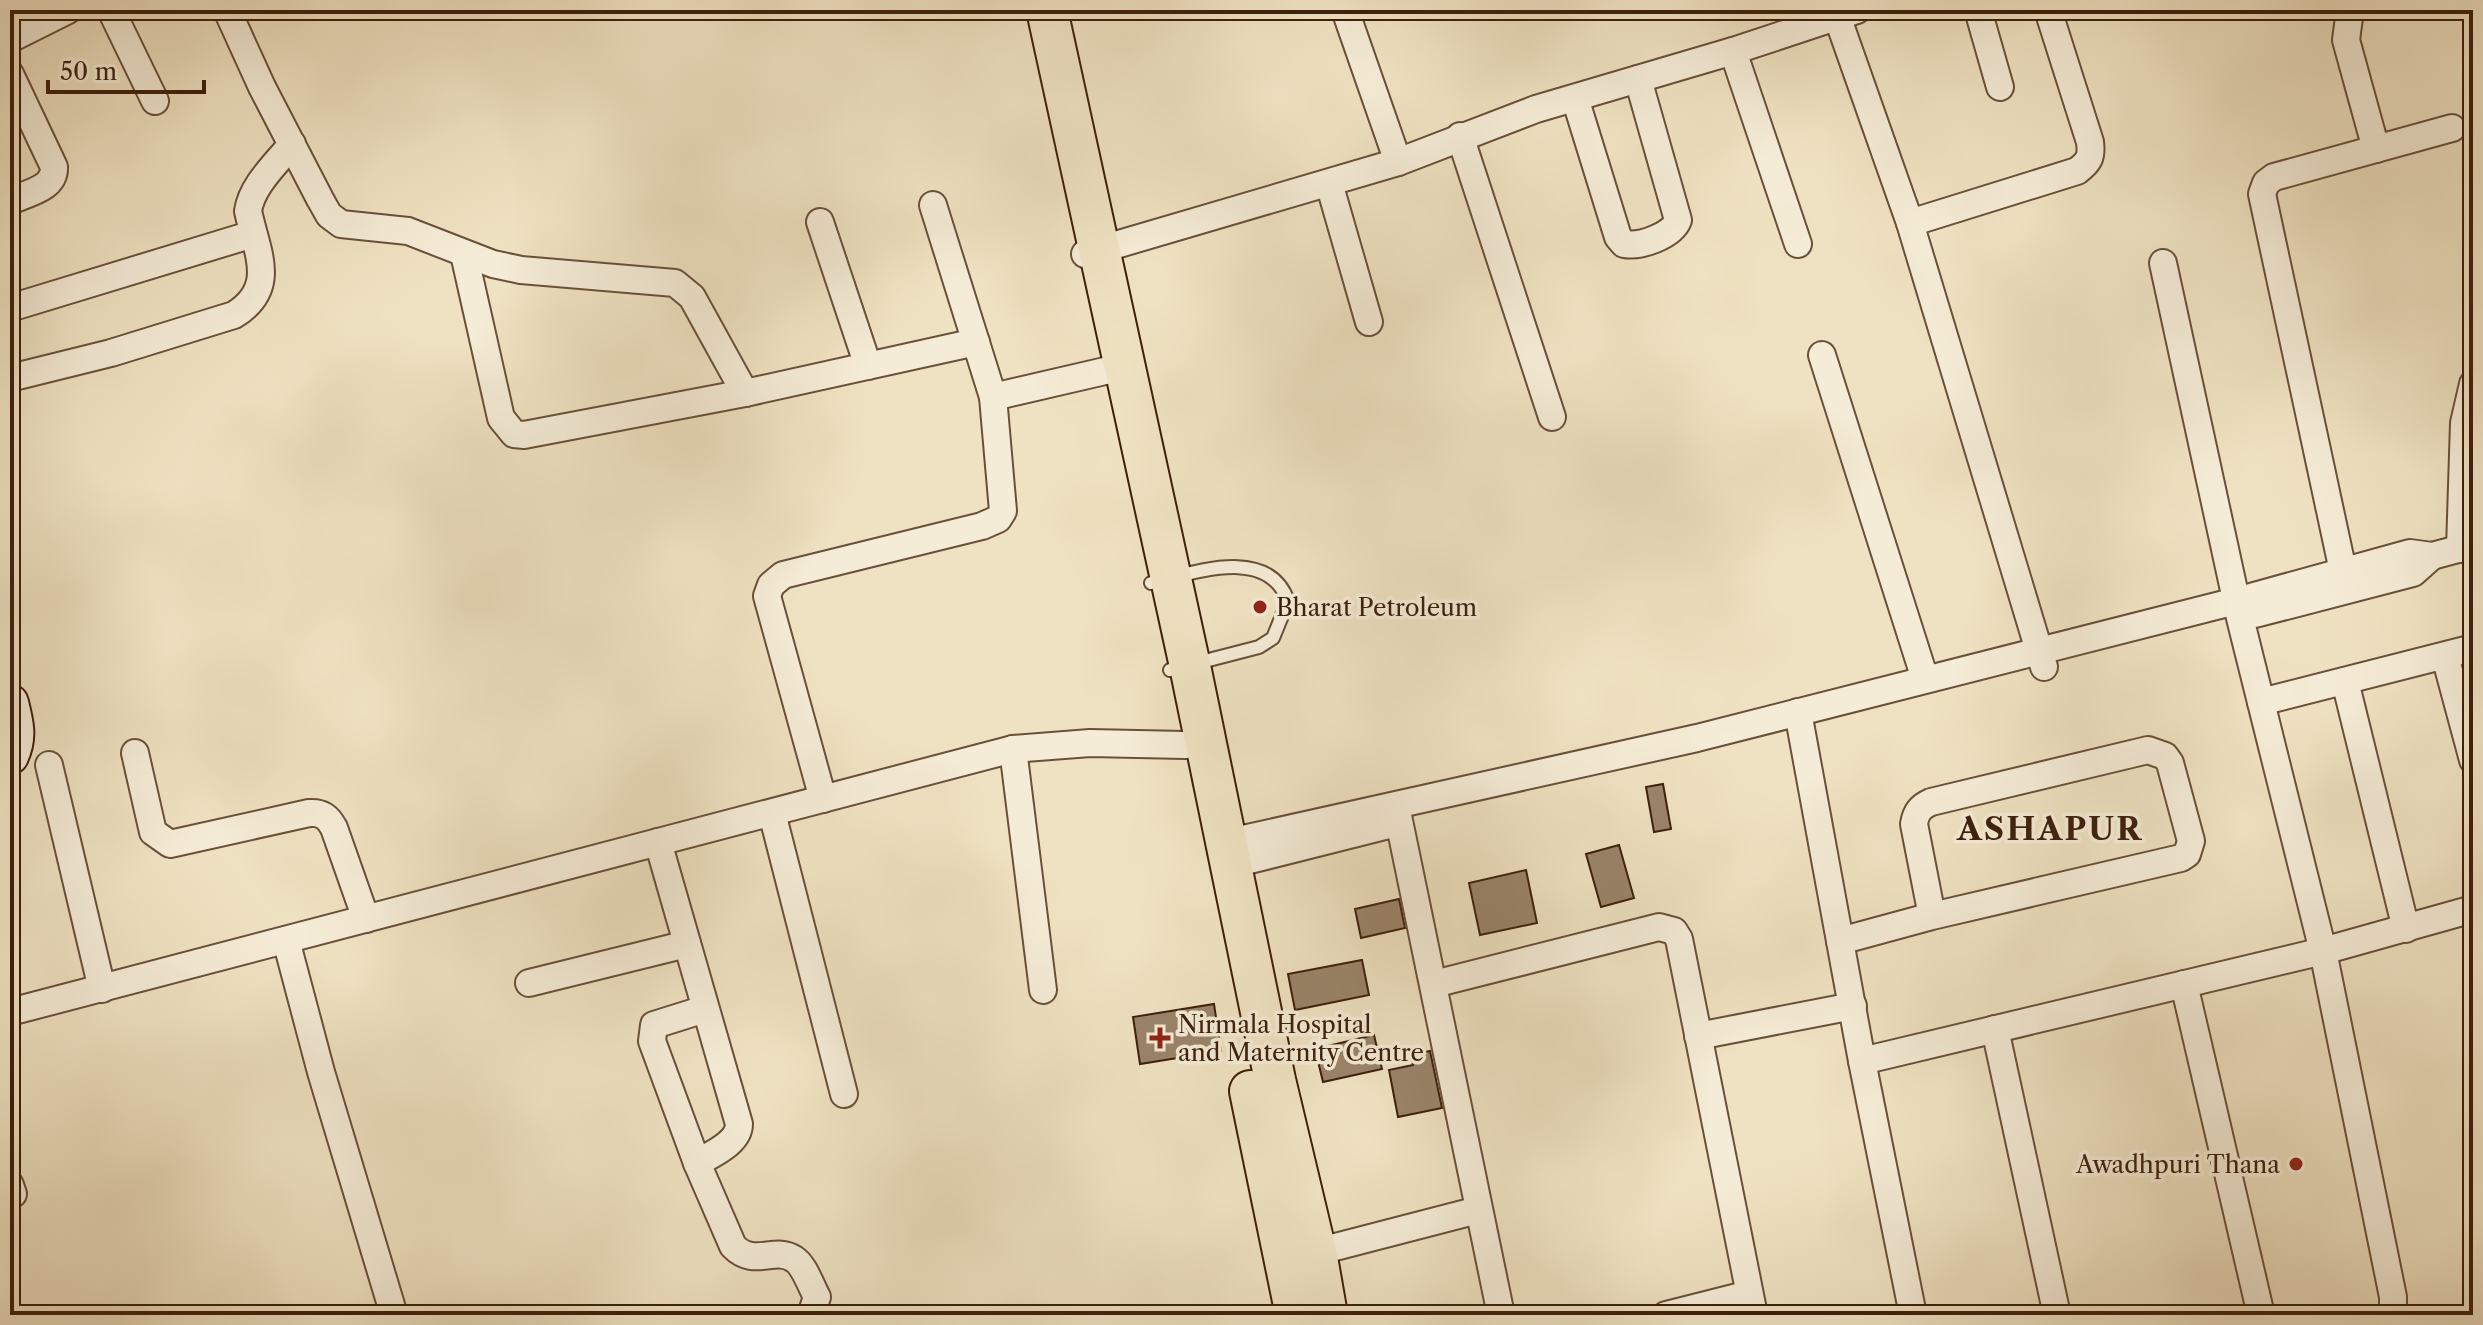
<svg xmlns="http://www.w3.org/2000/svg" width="2483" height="1325" font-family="'Libre Caslon Text',serif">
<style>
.building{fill:#9a846a;stroke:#3d1f0b;stroke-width:2}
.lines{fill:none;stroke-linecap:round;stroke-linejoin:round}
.lane-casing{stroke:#6a5039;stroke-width:16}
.street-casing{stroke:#6a5039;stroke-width:30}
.secondary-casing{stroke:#3d1f0b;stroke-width:40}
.primary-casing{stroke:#3d1f0b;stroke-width:44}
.lane{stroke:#f5ecd7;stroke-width:12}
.street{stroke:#f5ecd7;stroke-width:26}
.secondary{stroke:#f5ecd7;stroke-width:36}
.primary{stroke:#efe2c2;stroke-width:40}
.poi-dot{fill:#8f2418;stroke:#f5ecd7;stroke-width:3}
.labels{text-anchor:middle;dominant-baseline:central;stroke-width:7;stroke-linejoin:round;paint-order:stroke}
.poi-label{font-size:24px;fill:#3d1f0b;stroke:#f5ecd7;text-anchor:start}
.district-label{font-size:32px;font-weight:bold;letter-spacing:2px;fill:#3d1f0b;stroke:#f5ecd7}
</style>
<rect width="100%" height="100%" fill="#efe2c2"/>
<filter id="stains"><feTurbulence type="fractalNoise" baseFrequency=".0025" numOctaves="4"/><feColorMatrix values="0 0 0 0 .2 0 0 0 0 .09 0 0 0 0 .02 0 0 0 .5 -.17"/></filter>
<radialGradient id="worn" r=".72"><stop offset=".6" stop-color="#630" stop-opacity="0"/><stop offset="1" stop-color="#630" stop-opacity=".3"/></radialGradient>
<g class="building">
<polygon points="1663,784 1671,829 1654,832 1646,787"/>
<polygon points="1619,845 1634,898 1601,907 1586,854"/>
<polygon points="1526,870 1537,923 1480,935 1469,883"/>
<polygon points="1399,899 1405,928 1361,938 1355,909"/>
<polygon points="1362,960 1369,995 1295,1010 1288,974"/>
<polygon points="1214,1004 1221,1051 1140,1064 1133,1017"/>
<polygon points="1374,1035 1382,1069 1323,1082 1315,1049"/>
<polygon points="1430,1051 1442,1108 1398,1117 1389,1070 1413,1065 1411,1055"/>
</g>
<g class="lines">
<defs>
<path id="lane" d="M1151,583C1194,573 1268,545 1288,601L1273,638L1259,647L1170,670"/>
<g id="street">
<polyline points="111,10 155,101"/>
<polyline points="227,10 262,87 320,199 329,215 341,224 408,231 493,264 521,270 675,283 692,297 745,393"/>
<polyline points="1345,10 1398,162"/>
<polyline points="1978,10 2000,87"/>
<polyline points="2350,10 2346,40 2376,149"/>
<polyline points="1837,16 1910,223 2044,667"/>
<polyline points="10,39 68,10"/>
<polyline points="1733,51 1798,244"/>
<path d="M10,74L54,167C55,189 27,193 10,201"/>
<path d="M1575,98L1618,237L1624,244C1640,247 1672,236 1678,220L1638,79"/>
<polyline points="1460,136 1552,417"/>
<polyline points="1329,183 1369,322"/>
<polyline points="820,222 868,366"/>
<path d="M1910,223L2077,171C2089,162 2092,157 2090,142L2048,10"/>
<polyline points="464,254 501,418 514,434 524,435 745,393 976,342"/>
<polyline points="1085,254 1398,162 1536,109 1733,51 1857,10"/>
<polyline points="2163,263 2240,618 2323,951 2393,1297 2393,1315"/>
<polyline points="10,308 253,234"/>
<polyline points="1822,355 1925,679"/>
<path d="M10,378L111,353L234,315C278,288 257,253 248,211C252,185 276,164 292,144"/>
<polyline points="993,397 1105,371"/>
<polyline points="2460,549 2464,423 2473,384"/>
<polyline points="2343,571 2262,194 2266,183 2274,177 2452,128"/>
<polyline points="2255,614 2413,573 2432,556"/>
<polyline points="2445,656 2473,760"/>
<polyline points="2345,681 2406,929"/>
<polyline points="2261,702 2473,648"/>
<polyline points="1798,712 1862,1061 1913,1315"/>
<polyline points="1013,749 1043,990"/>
<path d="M135,753L153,832L170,844L309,813C322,812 328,817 334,828L366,919"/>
<polyline points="49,765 102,989"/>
<polyline points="823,799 767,596 771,585 783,575 982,526 998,519 1003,511 993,397 933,205"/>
<polyline points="1396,806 1501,1315"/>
<polyline points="772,813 844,1094"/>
<path d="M658,842L739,1124C739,1143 712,1154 697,1163"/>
<polyline points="1225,843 1697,738 2236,601 2410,553 2432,556 2473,545"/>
<polyline points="1230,865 1397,823"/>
<polyline points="286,940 321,1072 394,1315"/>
<path d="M1840,941L1932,916L2181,858L2187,854L2191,841L2170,763L2165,756L2148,750L1931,802C1920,807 1916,812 1914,824L1932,916"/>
<polyline points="529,983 687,944"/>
<polyline points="1434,984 1659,927 1674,931 1679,939 1754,1315"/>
<polyline points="2184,984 2261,1315"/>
<path d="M705,1009L654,1025L652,1041L697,1163L733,1246C754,1268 775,1246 794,1259C804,1265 811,1286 817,1297L811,1315"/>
<polyline points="10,1012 1013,749 1090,743 1185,745"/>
<polyline points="1995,1029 2057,1315"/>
<polyline points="1698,1036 1853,1006"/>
<polyline points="1862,1061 2323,951 2473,909"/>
<polyline points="10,1185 13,1194"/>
<polyline points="1316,1252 1478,1210"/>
<polyline points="1666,1315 1749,1294"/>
</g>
<path id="secondary" d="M10,703C15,723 19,737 10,756"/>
<g id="primary">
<polyline points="1047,10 1190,666 1275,1080 1316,1252 1327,1315"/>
<polyline points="1250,1091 1296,1315"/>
</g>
</defs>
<use href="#lane" class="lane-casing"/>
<use href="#street" class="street-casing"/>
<use href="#secondary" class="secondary-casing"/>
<use href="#primary" class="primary-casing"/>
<use href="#lane" class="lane"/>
<use href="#street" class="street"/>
<use href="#secondary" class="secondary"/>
<use href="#primary" class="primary"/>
</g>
<g class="poi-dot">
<circle cx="1260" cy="607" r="8"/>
<path d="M1156 1026h8v8h8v8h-8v8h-8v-8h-8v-8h8z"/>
<circle cx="2296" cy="1164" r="8"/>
</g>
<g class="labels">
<g class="poi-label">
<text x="1276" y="607">Bharat Petroleum</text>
<text x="1178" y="1024">Nirmala Hospital<tspan x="1178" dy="28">and Maternity Centre</tspan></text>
<text x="2280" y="1164" text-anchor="end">Awadhpuri Thana</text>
</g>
<g class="district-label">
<text x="2050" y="828">ASHAPUR</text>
</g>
</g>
<rect width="2483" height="1325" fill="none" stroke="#efe2c2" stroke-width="40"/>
<rect x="12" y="12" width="2459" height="1301" fill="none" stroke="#3d1f0b" stroke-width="4"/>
<rect x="20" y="20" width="2443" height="1285" fill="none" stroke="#3d1f0b" stroke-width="2"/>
<path d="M48 80v12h156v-12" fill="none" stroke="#3d1f0b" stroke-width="4"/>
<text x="60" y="80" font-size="24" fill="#3d1f0b" stroke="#f5ecd7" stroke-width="6" paint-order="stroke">50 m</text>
<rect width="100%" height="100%" filter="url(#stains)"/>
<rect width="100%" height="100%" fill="url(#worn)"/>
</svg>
